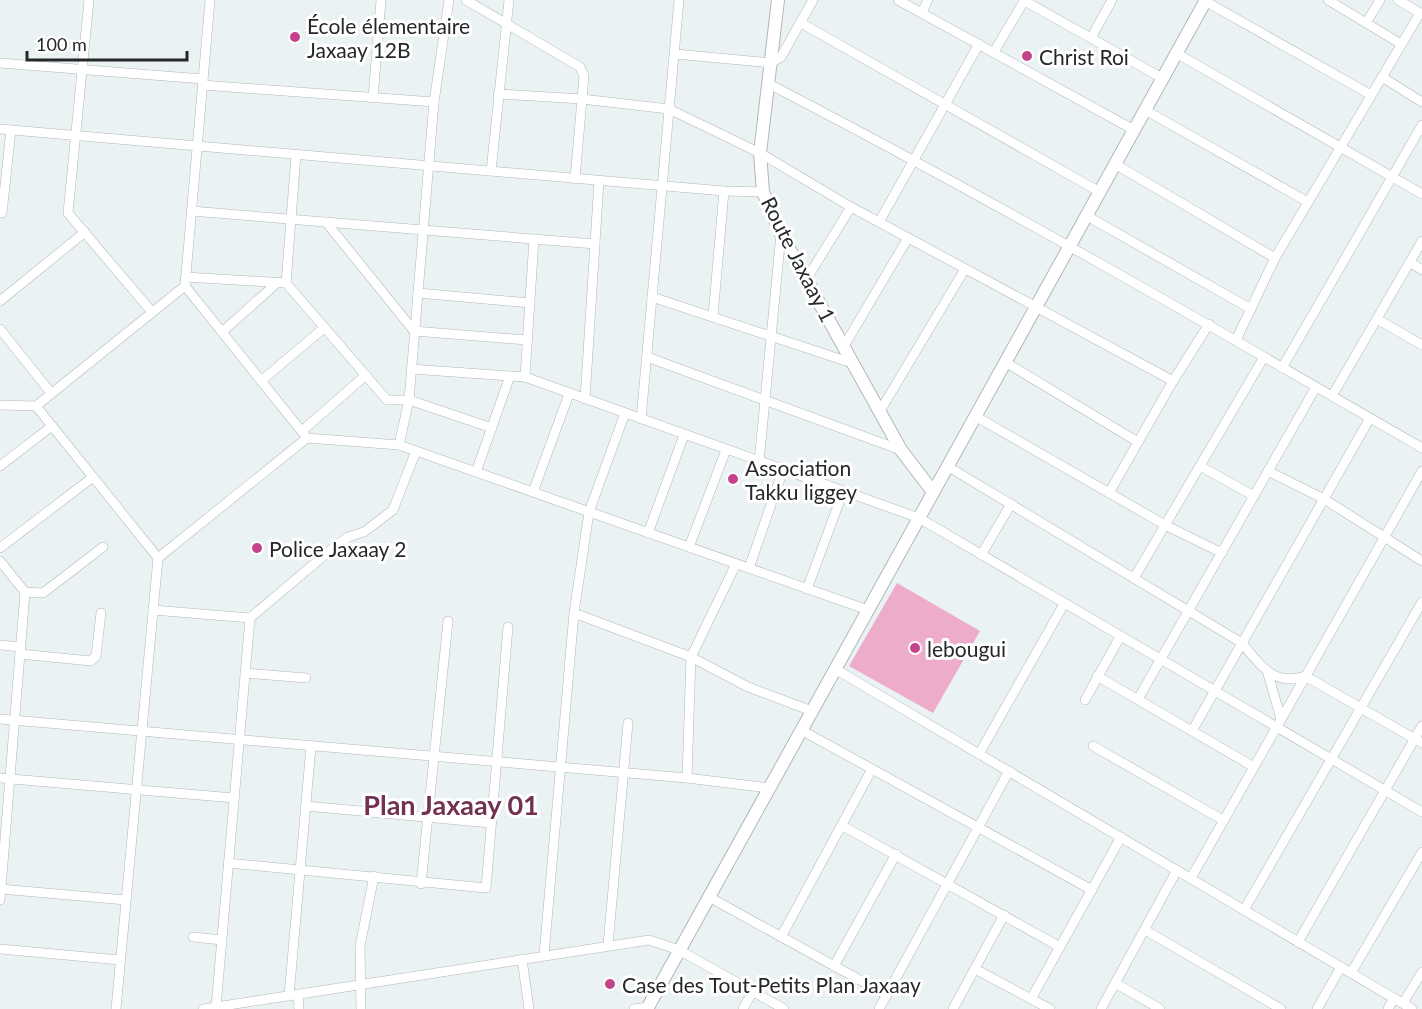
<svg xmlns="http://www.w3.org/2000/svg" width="1422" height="1009" font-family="Lato,sans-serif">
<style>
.green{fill:#edacca}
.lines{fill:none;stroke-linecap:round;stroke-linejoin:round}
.street-casing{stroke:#b1b7b8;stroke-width:10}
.secondary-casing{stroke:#b1b7b8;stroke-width:14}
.street{stroke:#fff;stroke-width:9}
.secondary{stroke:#fff;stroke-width:12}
.poi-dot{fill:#c5438c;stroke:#fff;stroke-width:2}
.labels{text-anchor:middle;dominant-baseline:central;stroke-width:6;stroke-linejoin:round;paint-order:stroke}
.poi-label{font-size:21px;fill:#252728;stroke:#fff;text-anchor:start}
.street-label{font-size:21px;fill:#252728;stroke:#fff}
.district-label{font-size:27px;font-weight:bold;fill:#723153;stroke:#fff}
</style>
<rect width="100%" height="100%" fill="#ebf2f3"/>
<polygon class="green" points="897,583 980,631 933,713 849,666"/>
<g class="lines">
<defs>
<g id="street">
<polyline points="89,0 68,213 152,312"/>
<polyline points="210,0 185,286 307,438"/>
<polyline points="466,0 580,67 584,76 575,179"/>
<polyline points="898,0 1134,130"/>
<polyline points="1023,0 1162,78"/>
<polyline points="1328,0 1401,44"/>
<polyline points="1398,0 1422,14"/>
<polyline points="1205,1 1371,95"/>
<polyline points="922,12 928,0"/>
<polyline points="801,23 1100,192"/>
<polyline points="1366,23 1380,0"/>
<polyline points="1091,38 1112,0"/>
<polyline points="994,52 1024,1"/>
<polyline points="1176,53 1422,194"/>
<polyline points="675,54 771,63 781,57 813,0"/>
<polyline points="0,63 203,79"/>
<polyline points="1382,77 1422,102"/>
<path d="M769,84C991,199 1206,323 1422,448"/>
<polyline points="202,85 434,102"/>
<polyline points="498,94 582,99 669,109 760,153 851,207 1173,381"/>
<polyline points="373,98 381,0"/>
<polyline points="1145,110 1308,202"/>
<polyline points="0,129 724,191 763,192"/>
<polyline points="296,155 286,283 387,400 409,400 492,428"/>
<polyline points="1115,164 1275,258"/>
<polyline points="491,171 509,0"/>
<polyline points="191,211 595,244"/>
<polyline points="2,213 11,130"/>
<polyline points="1087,216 1251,309"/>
<polyline points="326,222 414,331 527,340"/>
<polyline points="879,222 979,44"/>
<polyline points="1410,262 1422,270"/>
<polyline points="185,277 286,283"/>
<polyline points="806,280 851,207"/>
<polyline points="418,293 530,303"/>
<polyline points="652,297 855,364"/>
<polyline points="0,301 85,232"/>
<polyline points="713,316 724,191"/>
<polyline points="1377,319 1422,345"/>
<polyline points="0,329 51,393"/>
<polyline points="222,332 278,282"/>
<polyline points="1236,340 1275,258 1420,13"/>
<polyline points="844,346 908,238"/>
<polyline points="647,357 901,450"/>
<polyline points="1005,362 1138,442"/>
<polyline points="1282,368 1422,125"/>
<polyline points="411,369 525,377 919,518 1422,812"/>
<polyline points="525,377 534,239"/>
<polyline points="261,381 324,328"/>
<polyline points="1332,396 1422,241"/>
<polyline points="585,399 599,181"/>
<polyline points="0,405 36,406 185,286"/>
<polyline points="36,406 158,558 116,1009"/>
<polyline points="880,411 965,269"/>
<polyline points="975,416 1165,525 1222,553"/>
<polyline points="641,419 679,0"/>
<polyline points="302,431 366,375"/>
<polyline points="399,445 409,400 434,102 449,0"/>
<polyline points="759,462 781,234"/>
<polyline points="0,466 52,426"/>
<path d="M947,466L1242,643C1260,665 1274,687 1305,676L1422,743"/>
<polyline points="1200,466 1254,496"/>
<polyline points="1268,471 1324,499 1422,561"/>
<polyline points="476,472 510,376"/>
<polyline points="533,492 569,394"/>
<polyline points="1109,493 1173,381 1209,324"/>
<polyline points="648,533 684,435"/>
<polyline points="689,547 726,450"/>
<polyline points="0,548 93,477"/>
<polyline points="981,555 1011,504"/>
<polyline points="158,558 307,438 399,445 868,610"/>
<polyline points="0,561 25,592 0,900"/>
<polyline points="749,568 783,470"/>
<polyline points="1134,578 1264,357"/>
<polyline points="807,589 843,492"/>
<polyline points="25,592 43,593 103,547"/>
<polyline points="153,610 250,618 333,548 348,537 364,532 393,510 416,451"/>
<polyline points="574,613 691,657 748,687 812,711"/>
<polyline points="0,645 21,647"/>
<polyline points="20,654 91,661 96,656 101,613"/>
<polyline points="835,669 1412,1009"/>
<polyline points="245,673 306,678"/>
<polyline points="1268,674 1281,719"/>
<polyline points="1097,676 1254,767"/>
<polyline points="1138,699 1316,387"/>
<polyline points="1085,700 1120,637"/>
<polyline points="0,719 687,778 769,788"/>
<polyline points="801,730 1092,890"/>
<polyline points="1192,731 1370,418"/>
<polyline points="1093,746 1223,820"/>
<polyline points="979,754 1064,604"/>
<polyline points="0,778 234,798"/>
<polyline points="687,778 691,657 736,564"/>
<polyline points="306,806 490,823"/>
<polyline points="843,826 1060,947"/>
<polyline points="228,863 486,888 508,627"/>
<polyline points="1191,878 1422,471"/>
<polyline points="421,884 448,621"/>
<polyline points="0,889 126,900"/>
<polyline points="709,897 887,995"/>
<polyline points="1244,910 1422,602"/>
<polyline points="1145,930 1281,1009"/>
<polyline points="193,937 222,940"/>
<polyline points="781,937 872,769"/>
<polyline points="1298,942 1422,726"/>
<polyline points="608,945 628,723"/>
<polyline points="0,949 120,960"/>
<polyline points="544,955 574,613 589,512 625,413"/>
<polyline points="522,959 529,1009"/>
<polyline points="834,966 896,854"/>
<polyline points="975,969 1050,1009"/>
<polyline points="1351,973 1422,852"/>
<polyline points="1115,983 1160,1009"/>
<polyline points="298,994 299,1009"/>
<polyline points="289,996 311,746"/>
<polyline points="1031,999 1121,837"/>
<polyline points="1403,1003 1422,972"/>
<polyline points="216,1007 250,618"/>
<polyline points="203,1009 649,940 679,950 784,1009"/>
<polyline points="361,1009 360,946 374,876"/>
<polyline points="634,1009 648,1007"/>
<polyline points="743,1009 753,991"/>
<polyline points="879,1009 1009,771"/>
<polyline points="953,1009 1004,915"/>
<polyline points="1101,1009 1177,870"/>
<polyline points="1317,1009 1341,967"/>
<polyline points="1388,1009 1394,998"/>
</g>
<g id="secondary">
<polyline points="778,0 760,153 763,192 781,234 901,450 933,492"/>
<polyline points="647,1009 1206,0"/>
</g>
</defs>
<use href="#street" class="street-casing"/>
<use href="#secondary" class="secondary-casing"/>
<use href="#street" class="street"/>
<use href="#secondary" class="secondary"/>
</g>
<g class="poi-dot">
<circle cx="295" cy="37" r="6"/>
<circle cx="1027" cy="56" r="6"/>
<circle cx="733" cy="479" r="6"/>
<circle cx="257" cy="548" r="6"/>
<circle cx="915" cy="648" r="6"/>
<circle cx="610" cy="984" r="6"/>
</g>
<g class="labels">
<g class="poi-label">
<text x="307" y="25">École élementaire<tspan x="307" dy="24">Jaxaay 12B</tspan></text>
<text x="1039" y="56">Christ Roi</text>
<text x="745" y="467">Association<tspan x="745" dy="24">Takku liggey</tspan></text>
<text x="269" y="548">Police Jaxaay 2</text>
<text x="927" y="648">lebougui</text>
<text x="622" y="984">Case des Tout-Petits Plan Jaxaay</text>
</g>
<g class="street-label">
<text transform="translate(799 259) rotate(63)">Route Jaxaay 1</text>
</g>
<g class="district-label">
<text x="451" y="804">Plan Jaxaay 01</text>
</g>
</g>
<path d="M27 51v9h160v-9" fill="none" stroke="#252728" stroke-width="3"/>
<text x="36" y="51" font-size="18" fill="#252728" stroke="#ffffff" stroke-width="4.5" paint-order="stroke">100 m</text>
</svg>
